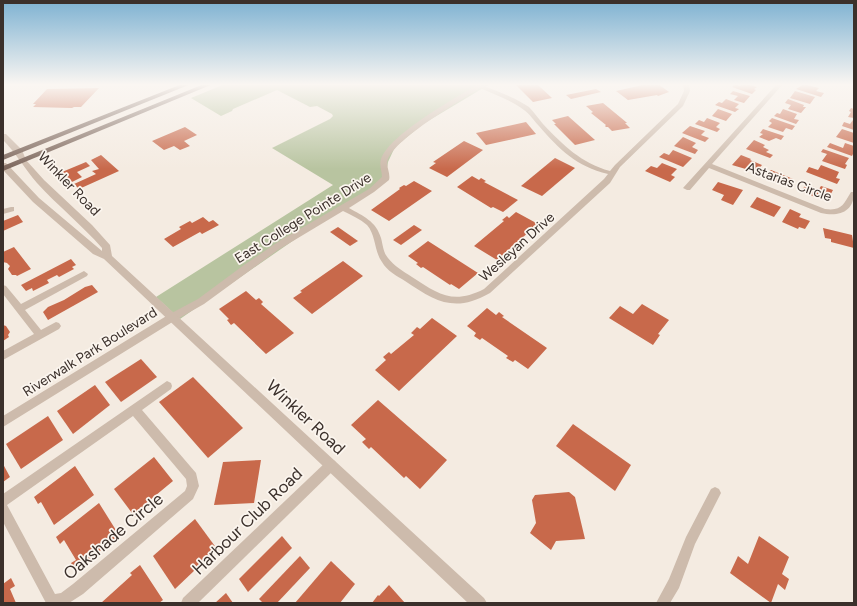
<svg xmlns="http://www.w3.org/2000/svg" width="857" height="606" font-family="Figtree,sans-serif">
<style>
.green{fill:#b8c4a0}
.building{fill:#c8694b}
.lines{fill:none;stroke-linecap:round;stroke-linejoin:round}
.minor{fill:#cdbbac;fill-rule:evenodd}
.tertiary{fill:#cdbbac;fill-rule:evenodd}
.primary{fill:#7d675c;fill-rule:evenodd}
.labels{text-anchor:middle;dominant-baseline:central;stroke-width:3.5;stroke-linejoin:round;paint-order:stroke}
.street-label{font-size:14px;fill:#3b302b;stroke:#fbf5ee}
.near-street-label{font-size:17px;fill:#3b302b;stroke:#fbf5ee}
</style>
<rect width="100%" height="100%" fill="#f4ebe1"/>
<polygon class="green" points="225,84 490,84 423,124 395,147 388,162 385,181 320,222 180,319 156,297 333,185 272,148 330,119 333,116 332,114 317,106 310,107 277,90 233,109 232,111 221,116 191,98"/>
<g class="building">
<polygon points="515,84 537,84 552,98 533,102"/>
<polygon points="647,84 658,84 669,92 658,96 657,95 628,100 616,91"/>
<polygon points="735,84 740,86 742,84 748,84 757,87 754,89 756,90 752,94 732,87"/>
<polygon points="804,84 819,88 816,91 824,93 821,97 796,89"/>
<polygon points="99,88 81,107 74,107 72,108 33,107 36,104 33,104 47,89"/>
<polygon points="596,89 601,92 571,99 566,95"/>
<polygon points="733,91 750,96 744,103 734,100 738,96 730,94"/>
<polygon points="795,91 815,97 810,104 790,98"/>
<polygon points="726,99 739,104 735,108 739,109 735,112 715,105 719,102 722,103"/>
<polygon points="788,99 804,105 803,107 806,107 801,113 788,109 791,105 785,103"/>
<polygon points="603,103 626,122 627,123 625,123 630,128 612,131 608,127 606,127 605,126 606,125 591,113 593,112 586,106"/>
<polygon points="851,108 854,109 854,118 848,117 851,112 849,111"/>
<polygon points="718,109 732,114 726,121 712,116"/>
<polygon points="783,109 797,114 794,119 799,120 796,124 774,116 777,113 780,114"/>
<polygon points="568,116 595,140 575,145 554,124 556,124 552,120"/>
<polygon points="707,118 720,123 716,127 720,129 717,132 695,124 699,120 704,122"/>
<polygon points="772,118 795,126 792,130 786,128 783,132 768,127 772,123 769,121"/>
<polygon points="853,120 854,130 842,126 844,122 850,124"/>
<polygon points="526,122 536,134 486,145 476,133"/>
<polygon points="690,126 705,131 701,135 709,138 705,142 682,133"/>
<polygon points="185,127 197,135 184,141 190,146 180,150 174,146 164,150 152,141"/>
<polygon points="763,129 784,136 781,140 776,138 769,141 759,137 763,134 760,133"/>
<polygon points="842,129 854,133 854,143 836,137"/>
<polygon points="683,137 696,143 692,147 698,150 695,154 674,146"/>
<polygon points="754,140 765,145 763,147 769,150 766,152 773,155 770,158 746,149"/>
<polygon points="464,141 483,150 447,177 429,168 436,163 433,162"/>
<polygon points="830,143 843,148 845,143 854,146 854,152 852,156 827,147"/>
<polygon points="823,149 849,158 845,164 847,165 845,169 822,161 827,154 821,152"/>
<polygon points="673,150 692,158 683,167 659,157 664,153 669,155"/>
<polygon points="101,155 119,171 79,189 74,184 96,174 92,171 99,169 91,160"/>
<polygon points="741,155 751,159 750,160 762,165 756,172 732,165"/>
<polygon points="555,158 575,168 542,196 521,186"/>
<polygon points="86,162 90,166 77,172 82,177 72,182 62,172"/>
<polygon points="662,163 677,169 671,175 675,177 670,182 645,171 651,166 657,168"/>
<polygon points="821,165 839,172 836,178 840,179 837,184 806,172 809,167 818,170"/>
<polygon points="771,170 793,179 791,182 794,183 791,188 764,177"/>
<polygon points="472,176 479,180 481,178 486,181 484,182 518,200 503,212 493,207 491,208 457,187"/>
<polygon points="414,181 432,191 389,221 371,210 400,189 399,188 404,185 406,186"/>
<polygon points="718,182 743,190 733,205 721,200 724,195 712,190"/>
<polygon points="806,184 819,189 821,186 833,190 827,201 801,192"/>
<polygon points="757,197 781,207 774,217 750,207"/>
<polygon points="790,209 801,214 799,217 810,221 805,229 799,227 798,229 782,222"/>
<polygon points="516,212 538,224 497,260 474,246 504,221 502,220 507,216 509,218"/>
<polygon points="18,215 23,222 3,231 3,221"/>
<polygon points="203,217 209,222 213,220 219,225 202,234 200,232 173,247 164,239 181,229 179,227 190,221 192,223"/>
<polygon points="414,225 422,230 401,245 393,240"/>
<polygon points="338,227 358,241 350,246 330,232"/>
<polygon points="823,228 852,235 854,248 831,242 831,239 825,238"/>
<polygon points="428,241 478,273 459,289 451,284 450,285 423,267 421,268 416,264 418,263 408,256"/>
<polygon points="14,247 31,269 17,276 16,275 12,275 8,269 10,266 7,263 3,262 3,252"/>
<polygon points="71,259 76,265 72,267 74,269 59,277 57,275 47,280 49,283 33,291 32,288 26,291 21,285"/>
<polygon points="343,261 363,276 312,314 293,298 302,292 300,291"/>
<polygon points="92,285 98,292 48,320 43,312 48,307 64,300 85,287"/>
<polygon points="246,291 256,300 259,298 263,302 261,304 294,333 266,354 234,323 231,325 227,320 229,319 219,309"/>
<polygon points="642,304 669,320 658,334 660,335 653,345 609,318 620,306 633,314"/>
<polygon points="487,308 496,315 499,312 504,316 502,317 547,348 528,369 515,360 513,362 506,358 508,356 482,338 480,340 474,336 476,333 467,326"/>
<polygon points="432,318 457,336 399,391 375,370 386,360 383,357 389,352 391,354 414,335 411,333 417,327 420,329"/>
<polygon points="3,325 6,326 10,332 8,335 9,337 3,341"/>
<polygon points="141,359 157,377 121,402 105,382"/>
<polygon points="193,377 243,428 208,458 159,402"/>
<polygon points="95,385 110,405 73,434 57,411"/>
<polygon points="378,400 447,460 420,489 406,476 404,478 371,447 369,449 362,442 366,439 351,425"/>
<polygon points="48,416 63,440 21,469 6,444"/>
<polygon points="573,424 631,465 615,491 556,446"/>
<polygon points="154,457 173,481 144,505 146,508 135,517 114,489"/>
<polygon points="261,460 254,503 214,505 223,462"/>
<polygon points="3,464 10,477 3,482"/>
<polygon points="75,466 94,495 54,525 41,502 38,504 34,497"/>
<polygon points="569,492 575,497 585,539 556,541 551,550 530,533 536,523 532,500 535,495"/>
<polygon points="99,503 119,535 76,571 71,563 76,560 64,540 60,544 56,537"/>
<polygon points="195,519 217,549 175,589 153,556"/>
<polygon points="282,536 292,548 248,592 239,579"/>
<polygon points="759,536 789,557 782,574 789,579 785,590 778,584 771,603 730,573 738,556 748,564"/>
<polygon points="300,556 310,568 277,603 263,603 259,599"/>
<polygon points="331,561 355,584 340,603 295,603"/>
<polygon points="140,565 163,600 159,603 101,603 132,575 130,573"/>
<polygon points="11,578 15,586 10,589 16,603 3,603 3,584"/>
<polygon points="389,585 405,603 372,603 378,595 379,596"/>
<polygon points="226,593 233,603 215,603"/>
</g>
<g class="lines">
<g class="minor">
<path d="M479,84H486L484,86C499,92 516,98 529,107C534,112 538,118 543,124C563,145 581,163 610,171L615,165L678,104L684,91L683,84H689L690,91L683,106L620,167L610,183L490,293C455,313 436,302 405,281C397,276 387,271 382,262C374,251 376,235 367,225C360,219 351,215 343,211L278,250L204,304L174,321L3,427V416L168,315L198,299L244,265L281,240L369,189L382,177C382,172 379,165 381,159C390,134 455,98 479,84ZM480,88C495,95 511,100 524,110C530,114 534,121 539,126C560,150 576,166 608,174L604,179L484,289C453,305 438,294 412,277C403,271 394,266 388,258C383,252 383,245 381,238C376,221 363,216 349,208L374,192L389,180C391,173 385,166 388,159C396,138 460,101 480,88Z"/>
<path d="M777,84H783L712,164L825,209C842,211 843,205 851,192H854C854,212 839,217 821,213L709,168L690,190H687L683,188Z"/>
<polygon points="11,207 14,207 14,211 3,214 3,209"/>
<polygon points="84,271 88,274 87,276 25,310 41,330 56,322 59,323 61,326 59,329 3,360 3,351 34,334 3,294 3,285 6,286 21,304"/>
<path d="M167,381L171,383L172,386L171,389L142,410L196,473L199,486L193,499L83,594L69,603H46L3,522V494ZM133,416L186,479L187,486L185,491L73,584L61,593L55,594L7,505Z"/>
<polygon points="331,459 335,461 337,465 335,469 198,603 181,603 183,598 327,461"/>
<polygon points="715,487 719,489 721,493 695,544 679,588 670,603 656,603 669,579 686,537 711,489"/>
</g>
<path class="tertiary" d="M3,134H6L22,150L26,160L44,180L92,225L110,245L112,256L484,598L487,603H468L104,259L93,254L33,202L3,170V163H6L39,198L102,251V248C82,225 58,206 37,183C25,169 16,153 3,140Z"/>
<g class="primary">
<polygon points="182,84 191,84 3,160 3,155"/>
<polygon points="204,84 213,84 3,171 3,166"/>
</g>
</g>
<linearGradient id="sky" x2="0" y2="1"><stop stop-color="#7eb2d2"/><stop offset="0.5" stop-color="#faf6f2"/><stop offset="1" stop-color="#faf6f2" stop-opacity="0"/></linearGradient>
<rect width="857" height="169" fill="url(#sky)"/>
<g class="labels">
<g class="street-label">
<text transform="translate(789 182) rotate(20)">Astarias Circle</text>
<text transform="translate(69 184) rotate(46)">Winkler Road</text>
<text transform="translate(303 218) rotate(-32)">East College Pointe Drive</text>
<text transform="translate(517 247) rotate(-42)">Wesleyan Drive</text>
<text transform="translate(90 352) rotate(-32)">Riverwalk Park Boulevard</text>
</g>
<g class="near-street-label">
<text transform="translate(306 417) rotate(43)">Winkler Road</text>
<text transform="translate(247 521) rotate(-44)">Harbour Club Road</text>
<text transform="translate(113 536) rotate(-40)">Oakshade Circle</text>
</g>
</g>
<rect width="857" height="606" fill="none" stroke="#3b302b" stroke-width="8"/>
</svg>
